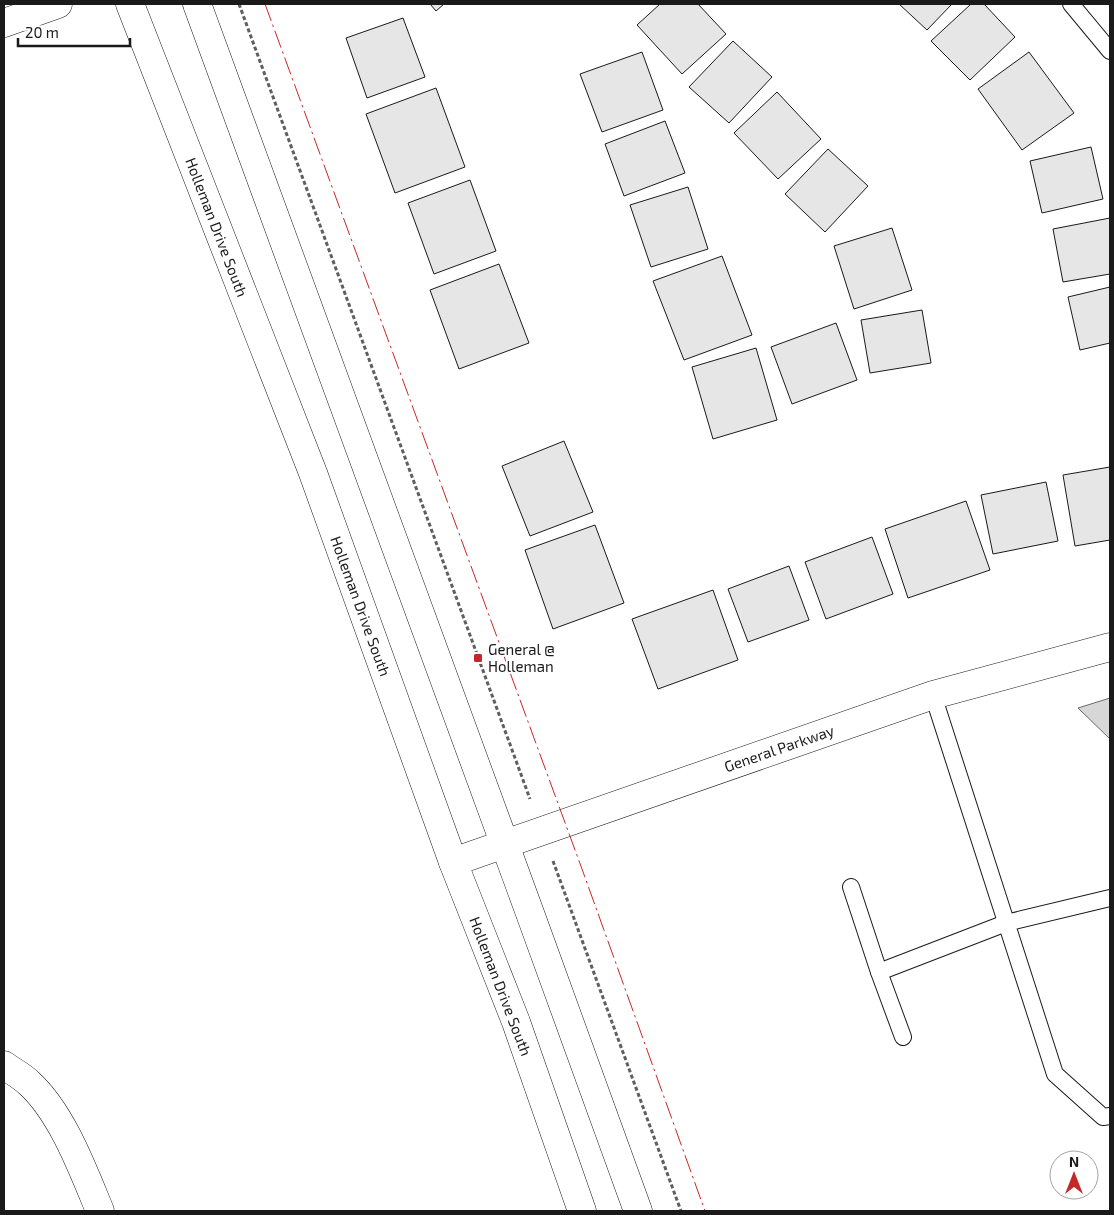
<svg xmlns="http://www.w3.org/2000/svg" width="1114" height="1215" font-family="'Exo 2',sans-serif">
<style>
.water{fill:#d7d7d7;stroke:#6a6a6a}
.building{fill:#e6e6e6;stroke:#1a1a1a}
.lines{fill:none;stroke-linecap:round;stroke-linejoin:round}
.service-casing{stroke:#1a1a1a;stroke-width:18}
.minor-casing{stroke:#1a1a1a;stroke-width:29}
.tertiary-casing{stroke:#1a1a1a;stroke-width:29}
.path{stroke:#5f5f5f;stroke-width:3;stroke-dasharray:4 2.5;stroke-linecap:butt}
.service{stroke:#fff;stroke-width:16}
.minor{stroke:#fff;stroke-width:28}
.tertiary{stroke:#fff;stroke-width:28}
.power{stroke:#c62828;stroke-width:1;stroke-dasharray:18 4 2.5 4;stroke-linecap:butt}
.poi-dot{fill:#c62828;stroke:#fff;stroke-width:2}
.labels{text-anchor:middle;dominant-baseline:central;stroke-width:4;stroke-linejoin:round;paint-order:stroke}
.street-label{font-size:15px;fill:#1a1a1a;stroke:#fff}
.poi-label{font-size:15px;fill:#1a1a1a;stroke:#fff;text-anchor:start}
</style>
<rect width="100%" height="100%" fill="#fff"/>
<polygon class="water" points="1110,698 1110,739 1078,708"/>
<g class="building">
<polygon points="430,4 444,4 436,11"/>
<polygon points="660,4 698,4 726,34 682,74 637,25"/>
<polygon points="899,4 952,4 927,30"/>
<polygon points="971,4 984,4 1015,37 970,80 931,41"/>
<polygon points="403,18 425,77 367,98 346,38"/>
<polygon points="733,41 772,77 729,123 689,87"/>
<polygon points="642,52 663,110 602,132 580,74"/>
<polygon points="1029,52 1074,113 1022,150 978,89"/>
<polygon points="436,88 465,167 395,193 366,114"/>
<polygon points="777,92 821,139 778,179 734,133"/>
<polygon points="665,121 685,173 624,196 605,144"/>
<polygon points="1091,147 1103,199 1042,213 1030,161"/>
<polygon points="828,149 868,186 825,232 785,194"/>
<polygon points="470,180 496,251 434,274 408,203"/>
<polygon points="688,187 708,249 651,267 630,205"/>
<polygon points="1110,218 1110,274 1063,282 1053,229"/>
<polygon points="892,228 912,290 854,309 834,246"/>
<polygon points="722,256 752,335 684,360 653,281"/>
<polygon points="499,264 529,343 459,369 430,290"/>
<polygon points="1110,287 1110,343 1080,350 1068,297"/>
<polygon points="922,310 931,363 870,373 861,320"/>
<polygon points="836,323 857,380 792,404 771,347"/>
<polygon points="756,348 777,420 713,439 692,367"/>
<polygon points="564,441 593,512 530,536 502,466"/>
<polygon points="1110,467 1110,540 1075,546 1063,475"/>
<polygon points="1046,482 1058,541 993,554 981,495"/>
<polygon points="966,501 990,570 908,598 885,529"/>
<polygon points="595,525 624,603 553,629 525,550"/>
<polygon points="872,537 893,594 826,619 805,562"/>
<polygon points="789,566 809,620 748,642 728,589"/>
<polygon points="713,590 738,660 658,689 632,619"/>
</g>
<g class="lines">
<defs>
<g id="service">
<polyline points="1071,4 1110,51"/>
<polyline points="933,695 1055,1074 1103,1117 1110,1116"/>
<polyline points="851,887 879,972 1006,923 1110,898"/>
<polyline points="879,972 903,1037"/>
</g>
<g id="minor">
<polyline points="4,23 58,4"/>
<polyline points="453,862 933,695 1110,647"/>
<path d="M4,1065C12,1071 22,1076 29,1083C62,1113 83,1170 100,1211"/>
</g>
<g id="tertiary">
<polyline points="130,4 313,473 453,862 516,1022 582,1211"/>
<path d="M197,4C343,407 493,808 638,1211"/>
</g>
</defs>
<use href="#service" class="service-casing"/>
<use href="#minor" class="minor-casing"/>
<use href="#tertiary" class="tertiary-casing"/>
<g class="path">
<polyline points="239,4 530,799"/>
<polyline points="553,861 681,1211"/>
</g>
<use href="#service" class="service"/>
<use href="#minor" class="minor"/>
<use href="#tertiary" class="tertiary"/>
<polyline class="power" points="265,4 582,869 705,1211"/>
</g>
<rect class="poi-dot" x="473" y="653" width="10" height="10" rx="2.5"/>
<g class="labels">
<g class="street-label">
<text transform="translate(217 227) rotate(69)">Holleman Drive South</text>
<text transform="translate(361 606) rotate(70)">Holleman Drive South</text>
<text transform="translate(779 748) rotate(-19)">General Parkway</text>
<text transform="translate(501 986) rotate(69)">Holleman Drive South</text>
</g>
<g class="poi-label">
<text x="488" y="649">General @<tspan x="488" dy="17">Holleman</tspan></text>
</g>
</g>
<rect width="1114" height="1215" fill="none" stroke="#1a1a1a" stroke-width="10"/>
<g transform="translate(1074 1175)"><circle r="24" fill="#ffffff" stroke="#a3a3a3"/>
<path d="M0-4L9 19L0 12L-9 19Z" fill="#c62828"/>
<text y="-8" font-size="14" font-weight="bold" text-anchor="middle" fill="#1a1a1a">N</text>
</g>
<path d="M18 38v8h112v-8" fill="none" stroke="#1a1a1a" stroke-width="2.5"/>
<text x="25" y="38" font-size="15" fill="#1a1a1a" stroke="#ffffff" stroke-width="4" paint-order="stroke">20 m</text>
</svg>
